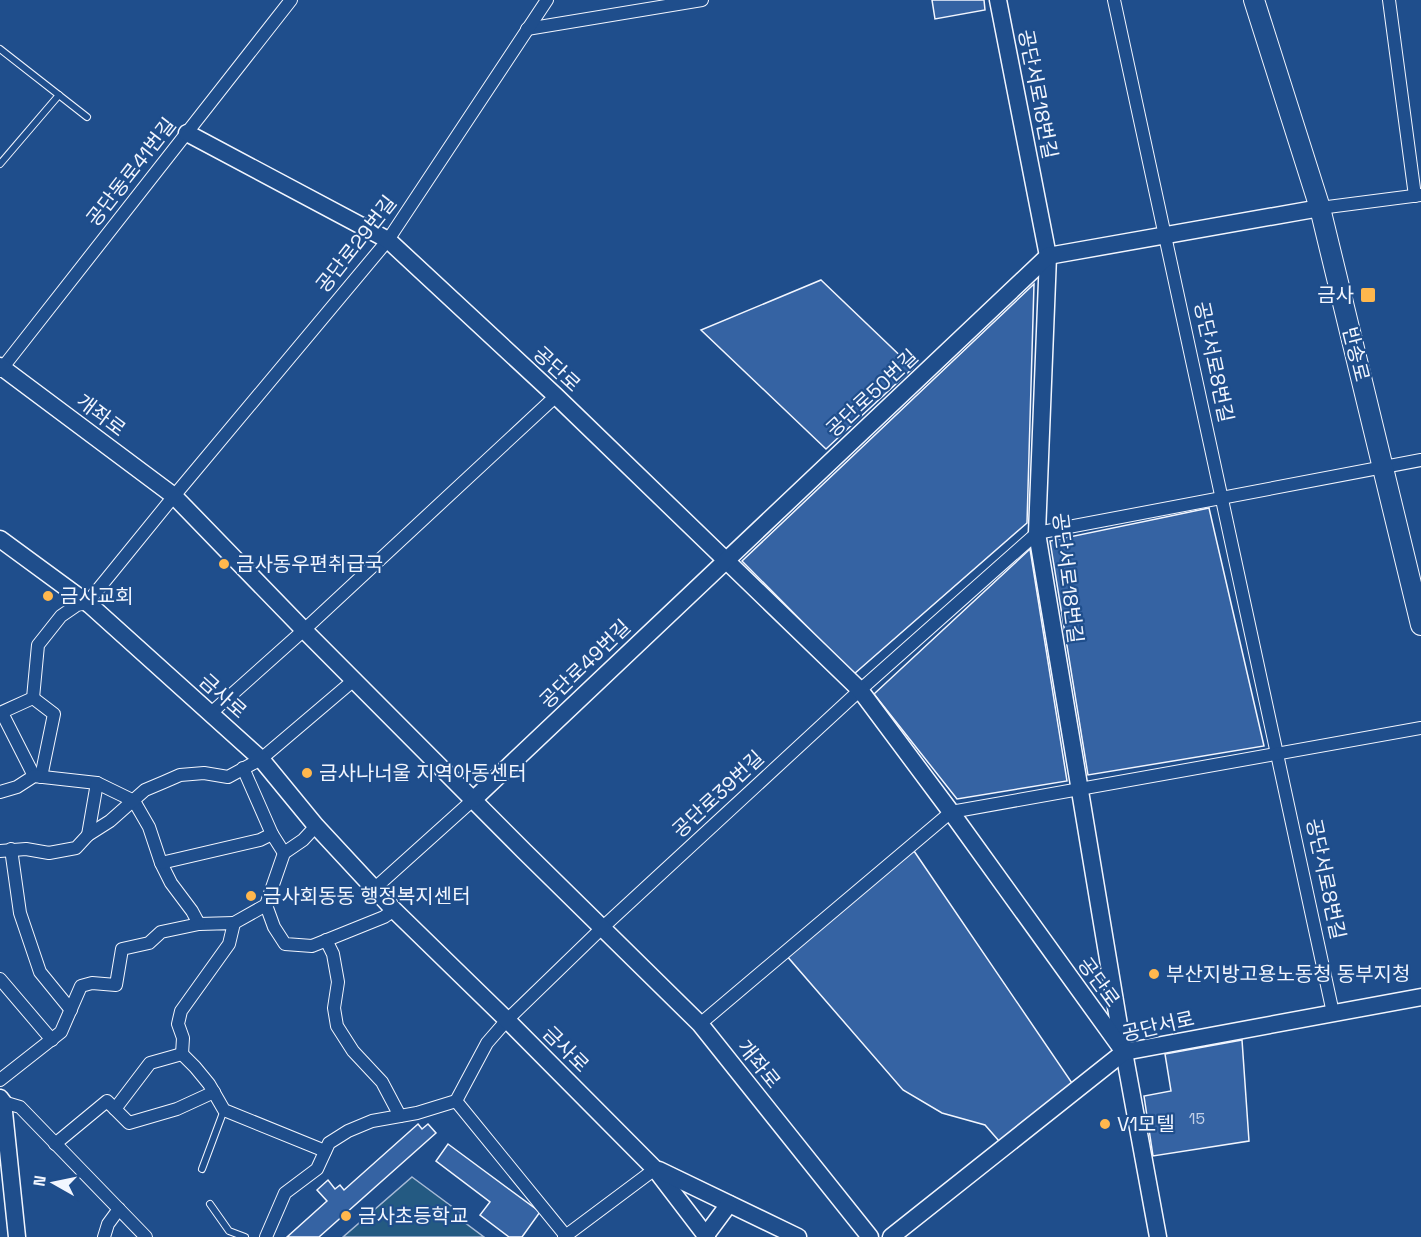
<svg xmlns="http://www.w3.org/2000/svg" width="1421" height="1237" font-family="'Space Grotesk','Noto Sans KR',sans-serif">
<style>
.green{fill:#245a82;stroke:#a8bbd7;stroke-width:1.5}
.building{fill:#3563a3;stroke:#f2f6ff;stroke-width:1.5}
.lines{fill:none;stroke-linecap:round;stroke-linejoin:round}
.lane-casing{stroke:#f2f6ff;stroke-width:8}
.street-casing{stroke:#f2f6ff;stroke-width:14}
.secondary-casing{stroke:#f2f6ff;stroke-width:19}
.primary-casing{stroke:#f2f6ff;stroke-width:22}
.lane{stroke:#1f4e8c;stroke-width:6}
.street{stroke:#1f4e8c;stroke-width:12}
.secondary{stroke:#1f4e8c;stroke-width:16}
.primary{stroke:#1f4e8c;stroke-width:20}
.poi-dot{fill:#ffb74d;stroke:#1f4e8c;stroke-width:2}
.labels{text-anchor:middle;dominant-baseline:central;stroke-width:4.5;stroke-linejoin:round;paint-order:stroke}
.number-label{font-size:16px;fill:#c3d1e8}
.street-label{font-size:20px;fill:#f2f6ff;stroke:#1f4e8c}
.poi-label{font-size:20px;fill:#f2f6ff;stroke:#1f4e8c;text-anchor:start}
</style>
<rect width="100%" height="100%" fill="#1f4e8c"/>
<polygon class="green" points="412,1177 466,1217 464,1222 484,1237 343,1237"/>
<g class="building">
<polygon points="932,0 984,0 985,10 935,19"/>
<polygon points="821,280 913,368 826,449 701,330"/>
<polygon points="1034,284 1027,523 854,674 742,561"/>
<polygon points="1209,508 1264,746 1088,775 1050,541"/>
<polygon points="1030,549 1067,781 957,799 874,694"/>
<polygon points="914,851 1072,1083 999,1141 985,1125 942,1113 903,1090 786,955"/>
<polygon points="1242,1040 1249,1141 1153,1156 1144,1096 1171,1091 1165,1054"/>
<polygon points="418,1124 422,1129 428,1124 436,1133 319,1237 287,1237 327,1201 317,1190 328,1180 335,1189 340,1185 344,1190"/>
<polygon points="448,1144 540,1212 522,1237 509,1237 480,1215 490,1202 436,1161"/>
</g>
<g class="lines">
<defs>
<g id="lane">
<polyline points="0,49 87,117"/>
<polyline points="0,164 59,95"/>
<polyline points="202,1169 224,1110"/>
<polyline points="210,1204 229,1231 245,1237"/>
</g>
<g id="street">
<polyline points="1114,0 1333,1013"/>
<polyline points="1389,0 1415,196"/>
<polyline points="527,29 702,0"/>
<polyline points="1320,208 1421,195"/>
<polyline points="0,371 291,0"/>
<polyline points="33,698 54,714 41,777"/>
<polyline points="0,713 33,698 38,645 61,616 77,605 87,603 174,496 388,240 547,0"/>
<polyline points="2,713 34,776"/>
<polyline points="211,713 304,630 556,396"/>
<polyline points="243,768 272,834 284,853"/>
<polyline points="0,792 17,787 34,776 97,783 134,801 149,827 161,863 171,883 192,911 199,924 234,923 229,944 181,1011 178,1024 183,1038 182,1054"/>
<polyline points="88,835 97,783"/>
<polyline points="11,849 20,913 40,972 71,1010"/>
<polyline points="0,851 26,849 49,853 76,848 88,835 110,821 145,790 164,782 180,775 204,773 228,777 261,759 354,680"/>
<polyline points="161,863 260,840 272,834"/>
<polyline points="375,888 474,799"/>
<polyline points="266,905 274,927 285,944 312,946 384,917 394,910"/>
<polyline points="234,923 266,905 284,853 303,840 316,826"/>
<polyline points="326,940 333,954 338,982 334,1008 337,1026 353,1051 382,1082 400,1116"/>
<polyline points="0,979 52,1040"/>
<polyline points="700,1024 951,812 1421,728"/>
<polyline points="182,1054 195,1067 209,1084 224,1110 325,1151"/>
<polyline points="0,1080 61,1032 81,986 92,983 116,985 122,949 149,943 161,932 199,924"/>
<polyline points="456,1101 566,1236"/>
<polyline points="3,1102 20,1107 146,1237"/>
<polyline points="115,1109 150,1063 182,1054"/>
<polyline points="55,1144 107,1101 129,1123 177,1109 214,1092"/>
<polyline points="104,1237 108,1224 119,1209"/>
<polyline points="266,1237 285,1193 317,1169 329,1143 348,1131 372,1121 417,1113 456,1101 487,1043 507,1020 602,928 860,690 1037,533 1421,460"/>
<polyline points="564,1237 655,1169"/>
</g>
<g id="secondary">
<polyline points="998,0 1048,256 1037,533 1123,1049"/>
<polyline points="187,133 388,240 556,396 860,690 951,812 1124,1052 1158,1237"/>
<polyline points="0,366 174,496 304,630 524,851 700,1024 870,1237"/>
<polyline points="0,539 90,605 261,759 316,826 394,910 507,1020 655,1169 707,1237"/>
<polyline points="474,799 1048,256 1320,208"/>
<polyline points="0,1098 3,1102 17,1237"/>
<polyline points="659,1170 798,1237"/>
<polyline points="706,1235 729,1204"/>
<polyline points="891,1237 1124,1052 1421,997"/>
</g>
<polyline id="primary" points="1254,0 1320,208 1421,625"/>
</defs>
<use href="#lane" class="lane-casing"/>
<use href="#street" class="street-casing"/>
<use href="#secondary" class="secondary-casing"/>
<use href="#primary" class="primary-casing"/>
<use href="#lane" class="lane"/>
<use href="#street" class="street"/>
<use href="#secondary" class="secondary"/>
<use href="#primary" class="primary"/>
</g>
<g class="poi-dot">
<rect x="1360" y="287" width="16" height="16" rx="3"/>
<circle cx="224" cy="564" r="6"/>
<circle cx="48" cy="596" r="6"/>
<circle cx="307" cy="773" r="6"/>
<circle cx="251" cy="896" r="6"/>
<circle cx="1154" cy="974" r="6"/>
<circle cx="1105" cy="1124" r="6"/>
<circle cx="346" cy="1216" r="6"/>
</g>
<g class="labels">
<g class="number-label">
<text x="1197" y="1118">15</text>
</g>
<g class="street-label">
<text transform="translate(1038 94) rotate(79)">공단서로18번길</text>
<text transform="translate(131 172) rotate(-52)">공단동로41번길</text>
<text transform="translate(356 244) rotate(-52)">공단로29번길</text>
<text transform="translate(1356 354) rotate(76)">반송로</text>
<text transform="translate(1214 362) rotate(78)">공단서로8번길</text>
<text transform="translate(557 369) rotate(43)">공단로</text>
<text transform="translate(872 393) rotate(-43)">공단로50번길</text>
<text transform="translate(101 415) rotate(37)">개좌로</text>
<text transform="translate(1068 578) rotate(83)">공단서로18번길</text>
<text transform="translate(585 664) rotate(-44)">공단로49번길</text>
<text transform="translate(223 696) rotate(42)">금사로</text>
<text transform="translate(718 794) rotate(-43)">공단로39번길</text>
<text transform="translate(1326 879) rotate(78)">공단서로8번길</text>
<text transform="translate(1099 982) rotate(54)">공단로</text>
<text transform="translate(1158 1026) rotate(-13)">공단서로</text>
<text transform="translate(566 1049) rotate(45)">금사로</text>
<text transform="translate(759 1064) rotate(51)">개좌로</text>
</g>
<g class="poi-label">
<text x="1354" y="295" text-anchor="end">금사</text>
<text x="236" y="564">금사동우편취급국</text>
<text x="60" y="596">금사교회</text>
<text x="319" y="773">금사나너울 지역아동센터</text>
<text x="263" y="896">금사회동동 행정복지센터</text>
<text x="1166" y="974">부산지방고용노동청 동부지청</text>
<text x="1117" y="1124">V1모텔</text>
<text x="358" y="1216">금사초등학교</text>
</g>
</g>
<g transform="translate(54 1183) rotate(279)" stroke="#1f4e8c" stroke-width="4.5" paint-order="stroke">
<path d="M0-4.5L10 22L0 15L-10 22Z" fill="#f2f6ff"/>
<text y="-9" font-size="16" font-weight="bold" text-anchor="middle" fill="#f2f6ff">N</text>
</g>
</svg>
